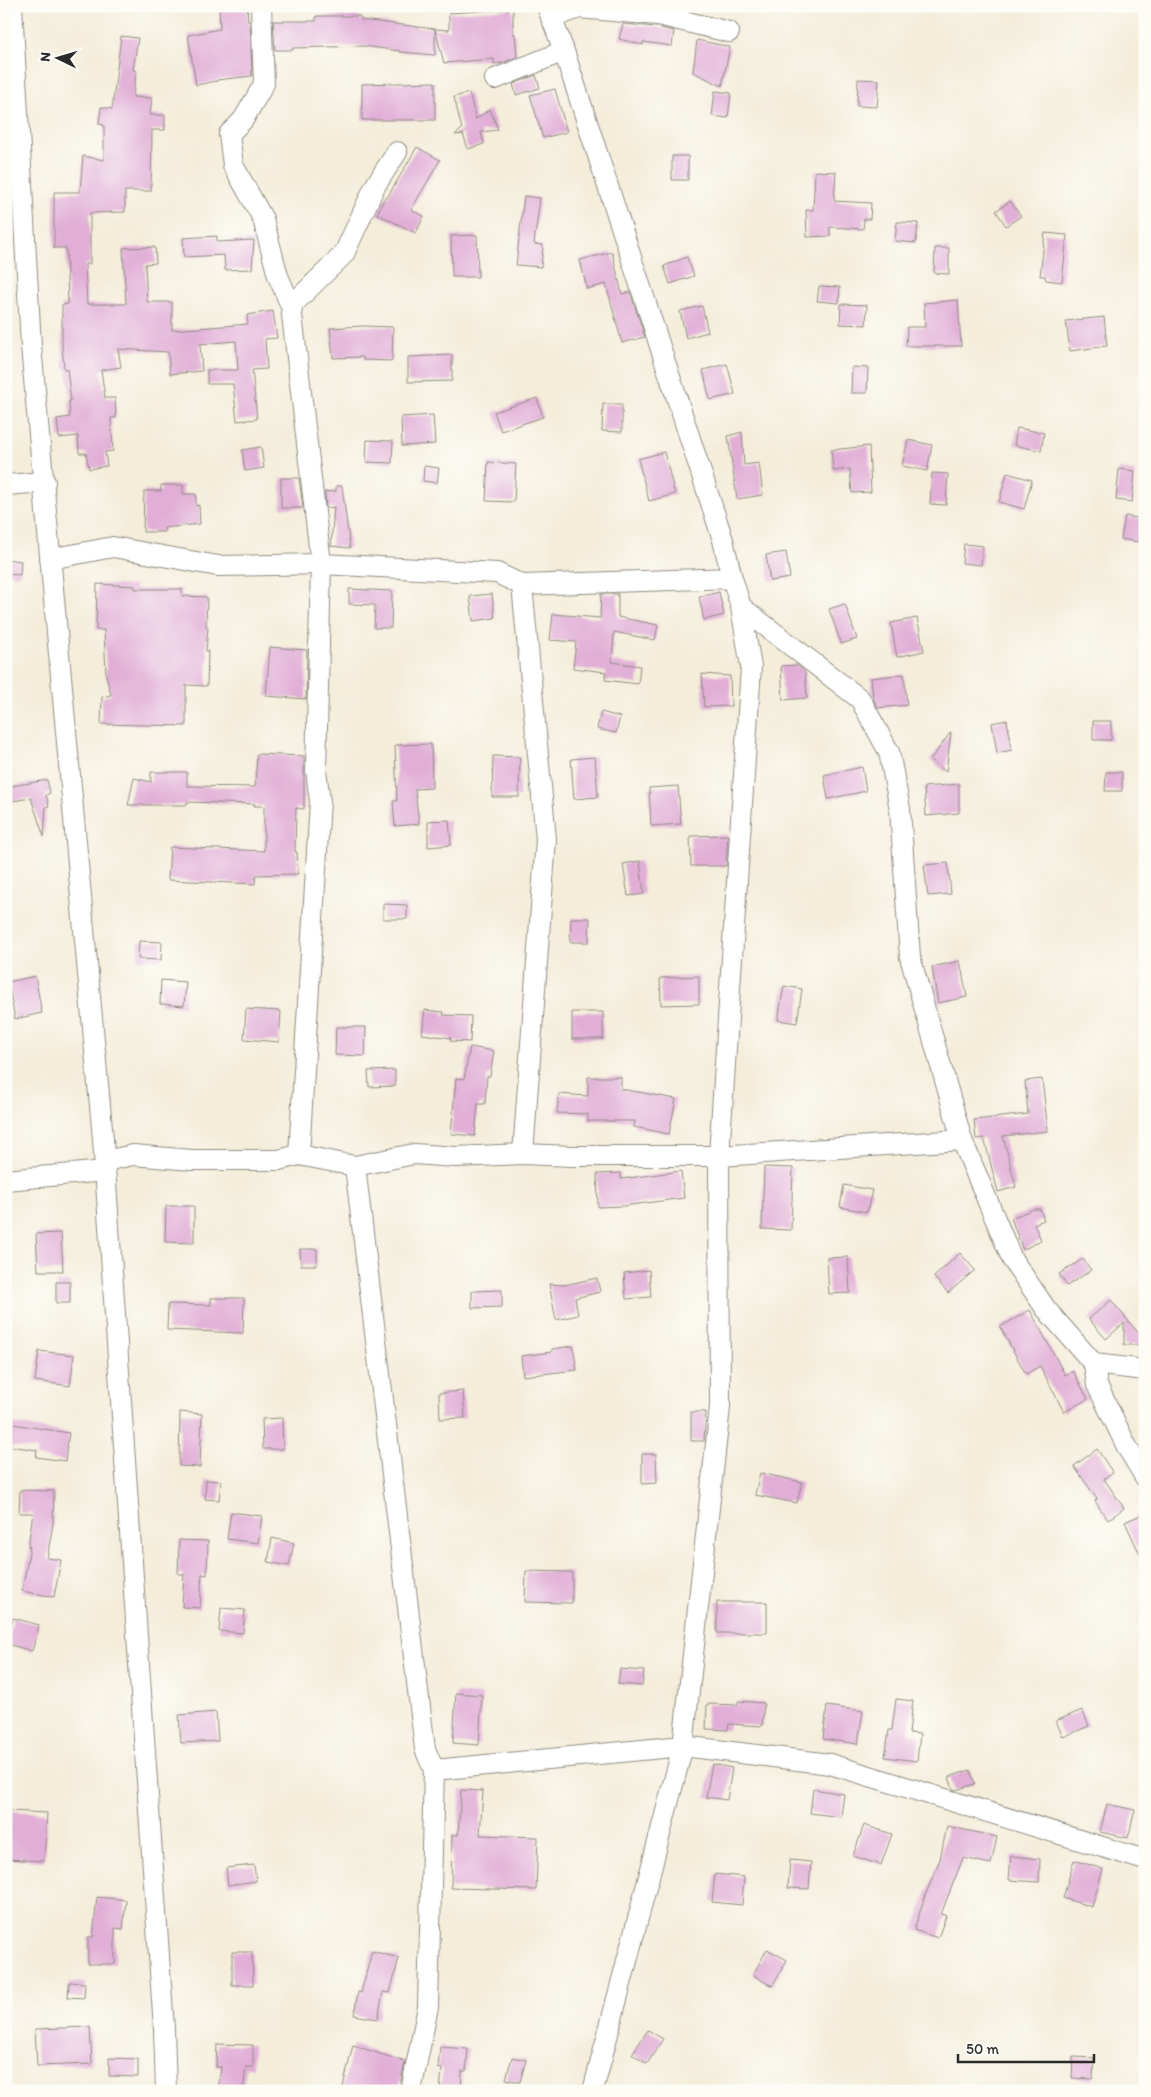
<svg xmlns="http://www.w3.org/2000/svg" width="1151" height="2097" font-family="Itim,sans-serif">
	<style>
		.building { fill: #e1aed7 }
		.lines { fill: none; stroke-linecap: round; stroke-linejoin: round }
		.minor-casing { stroke: #908c82; stroke-width: 22 }
		.minor { stroke: #fff; stroke-width: 20 }
	</style>
	<rect width="100%" height="100%" fill="#fdfcf7"/>
	<filter id="ink" filterUnits="userSpaceOnUse"><feTurbulence type="fractalNoise" baseFrequency=".02" numOctaves="2"/><feDisplacementMap in="SourceGraphic" scale="10" xChannelSelector="R" yChannelSelector="G"/><feConvolveMatrix kernelMatrix="1 2 1 2 8 2 1 2 1" color-interpolation-filters="sRGB"/></filter>
	<filter id="wash" filterUnits="userSpaceOnUse"><feTurbulence type="fractalNoise" baseFrequency=".0096" numOctaves="4" result="noise"/><feDisplacementMap in="SourceGraphic" scale="20" xChannelSelector="R" yChannelSelector="G"/><feGaussianBlur stdDeviation="1.12" result="paint"/><feColorMatrix in="noise" values="0 0 0 0 0 0 0 0 0 0 0 0 0 0 0 0 0 1.4 0 .05"/><feComposite in="paint" operator="in"/></filter>
	<g filter="url(#wash)">
		<rect width="100%" height="100%" fill="#f4edda"/>
		<g id="blocks">
			<path class="building" d="M219,6H247L248,21H250L252,76L217,80V81L196,85L188,35L220,29Z
				M513,9V34H515L517,57L502,63L494,64V59L444,63L435,29L449,30V13Z
				M316,16H360L361,20L435,29V55L400,52V51L364,46L293,48V50H275L273,21H316Z
				M623,24L656,27L674,31L672,46L643,42V45L619,39Z
				M121,36L138,38L133,70L136,71L133,97L152,98L150,115H165V130H152L151,191H125V212L90,213V264H85L87,304H126L123,248L155,247L156,263L145,264L147,302H172V330L248,324L247,315L273,311L277,338L265,339L267,369L252,370L257,419L237,421L233,384H207V370H238L236,341L200,344L202,371L170,374L168,352L118,349L121,367L101,370L105,398H115L116,418H111L113,451L105,452L107,466L89,469L86,453H79L78,436L59,438L57,419L70,417L69,401H71L67,369H64L62,343V305L68,304L66,248H54V192H80L83,156L104,160V125L99,124L101,107L112,109Z
				M697,40L730,47L722,86L693,72Z
				M536,75L540,88L516,95L513,84Z
				M858,79L879,80L877,107L857,106Z
				M435,82V120H362V84Z
				M555,89L567,132L543,138L530,95Z
				M715,91L731,93L728,118L712,116Z
				M469,93L476,119L490,109L498,130L481,132L484,144L468,149L463,134L455,135L462,129L454,97Z
				M417,147L440,160L411,210L424,216L416,233L377,214L385,197L387,198Z
				M672,156H688V180H672Z
				M815,171L836,172L834,201L871,203L870,219H864L863,229L830,227V236L807,237L806,210H813Z
				M524,196L540,198L534,244L543,245L541,267L516,265Z
				M1010,201L1021,216L1006,226L996,211Z
				M897,222L918,223L916,243L895,241Z
				M1045,233L1067,235L1062,282L1046,280L1045,276H1040Z
				M477,235L478,277H452L451,236Z
				M217,236V242L254,240L252,269L225,270L224,255L184,257L183,238Z
				M935,248H949V274L934,273Z
				M612,252L622,294L630,292L645,337L622,343L606,284L587,289L580,260Z
				M687,257L694,276L670,284L664,266Z
				M819,286L840,287L839,303L817,301Z
				M958,300L961,346H906L907,327H925L924,303Z
				M841,304L867,305L866,325L840,324Z
				M702,306L708,332L686,338L680,311Z
				M1104,317L1107,346L1070,351L1066,321Z
				M363,326L393,327L392,361L363,360V357L333,358L330,328Z
				M452,355V381L408,382V357Z
				M727,364L735,394L710,400L703,370Z
				M852,367L868,368L867,393H851Z
				M537,398L543,417L501,431L494,412Z
				M603,404H622V432L602,431Z
				M433,415L435,444L402,446L401,417Z
				M1017,428L1044,433L1041,451L1014,445Z
				M742,432L744,465L759,463L763,495L737,499L728,436Z
				M367,440L393,441L392,463L366,462Z
				M908,440L932,445L927,471L902,466Z
				M869,446L871,492L852,493L850,469L833,471L831,450Z
				M261,447L264,468L245,471L242,450Z
				M664,452L675,494L649,501L638,459Z
				M488,462L516,464L514,502L486,501Z
				M424,466L439,468L437,483L423,481Z
				M1119,469L1135,471L1132,502L1116,500Z
				M932,473L948,474L946,505L930,504Z
				M1007,473L1032,480L1024,509L999,502Z
				M281,478H299L303,508H281Z
				M161,485H183V494H196V506L199,505L200,524L164,528V532H143L144,491H161Z
				M336,486H342L350,548L331,546L334,507L326,508L325,492L336,491Z
				M1125,516L1142,519L1138,542L1121,539Z
				M964,544L983,546L981,565L962,563Z
				M786,552L790,578L770,581L766,555Z
				M6,559L21,561L20,575L6,574Z
				M97,584L135,586V589H182V596L207,597L206,627H208L206,651H208L207,686L186,685V726L101,724L102,697L111,695L106,675L104,630H96Z
				M349,589L392,591L391,628H374L375,605L349,604Z
				M719,592L724,615L704,620L699,597Z
				M492,594L495,618L473,621L470,596Z
				M601,594H618V617L658,625L655,640L614,632L612,662L640,666L638,684L605,680L606,672L573,668L576,642L550,640L553,614L600,618Z
				M845,604L857,639L841,644L829,609Z
				M917,618L924,651L897,657L891,623Z
				M270,647L307,650L306,699L266,696Z
				M797,665L805,672L807,698L783,700L781,666Z
				M702,674L730,676L731,706L704,707Z
				M904,674L907,705L878,708L873,698L871,678Z
				M601,712L620,717L616,733L597,729Z
				M1007,720L1012,750L997,753L992,723Z
				M1093,721H1111V740H1093Z
				M951,732L946,772L930,760Z
				M431,744L432,788L415,789L419,824L395,826L393,801H397L395,745Z
				M257,754L304,756V809L296,808L295,852H297L298,874L256,875L255,884L168,880L170,847L264,851V806H254L255,804L187,802V805H128L134,778L151,782V772H187V786L255,787Z
				M493,756L520,757L519,797H492Z
				M595,757L598,797L574,799L571,759Z
				M862,767L866,791L828,799L824,775Z
				M1106,772H1122V791H1105Z
				M47,780L50,793L46,795L49,806L46,807L44,837L31,798L6,802V787Z
				M959,784V813L926,816L924,787Z
				M678,786L681,824L651,826L649,788Z
				M449,820L451,845L428,847V821Z
				M728,835L726,866H691L690,836Z
				M640,861L644,894L628,896L623,864Z
				M948,863L951,894L928,896L924,865Z
				M383,904L407,905V919H383Z
				M571,918H590L589,942H570Z
				M139,941L162,942L161,960L138,959Z
				M960,961L967,997L938,1003L932,967Z
				M35,976L42,1013L15,1019L8,982Z
				M699,976V1004L661,1005L660,978Z
				M161,980L186,982L184,1006L160,1004Z
				M784,986L802,989L797,1023L778,1020Z
				M246,1009L281,1011L279,1042L244,1039Z
				M425,1010L444,1012L443,1015L471,1016L470,1042L450,1041L451,1038L422,1034Z
				M572,1012H603V1039H572Z
				M336,1027H366L365,1056L335,1055Z
				M470,1047L494,1051L490,1076H487L485,1104H478L475,1136L451,1134L456,1078L464,1079Z
				M395,1070V1086L369,1087L368,1071Z
				M588,1077H621V1089L676,1099L669,1134L634,1127L635,1121H588V1114L557,1113L559,1094L588,1096Z
				M1042,1079L1048,1131L1003,1136L1016,1187L998,1192L984,1138L976,1139L974,1120L1028,1114L1025,1081Z
				M764,1167L793,1168L791,1230L762,1229Z
				M681,1171L684,1198L623,1206L598,1207L597,1174L621,1173V1179Z
				M844,1185L872,1190L867,1212L840,1207Z
				M166,1206H194V1243L165,1242Z
				M1034,1209H1040L1044,1220L1034,1224L1041,1240L1023,1250L1011,1218Z
				M61,1233L63,1271H38L36,1234Z
				M300,1249H317V1265H301Z
				M960,1253L975,1270L948,1293L934,1277Z
				M848,1257L850,1293L829,1294L827,1258Z
				M1083,1259L1091,1270L1067,1286L1059,1274Z
				M649,1270L651,1297L626,1299L624,1273Z
				M597,1278L600,1292L575,1298L578,1315L556,1320L549,1284L564,1285Z
				M56,1282H70V1303H56Z
				M502,1290V1307L472,1308V1291Z
				M211,1298H244L243,1333L167,1330L168,1304L211,1305Z
				M1111,1300L1145,1341V1345H1124V1323L1106,1339L1089,1319Z
				M1030,1310L1065,1375L1073,1371L1088,1399L1064,1412L1040,1366L1026,1374L1000,1327Z
				M573,1346L577,1370L523,1376L521,1356L552,1352V1349Z
				M39,1351L74,1355L70,1386L35,1381Z
				M463,1391L465,1418L440,1419L439,1393Z
				M180,1412L202,1414L200,1467L179,1466Z
				M691,1412H706L704,1441H691Z
				M282,1418L283,1449H263L262,1419Z
				M13,1424L69,1433L65,1461L36,1457L37,1450L9,1446Z
				M1097,1449L1113,1473L1104,1479L1124,1508L1108,1520L1095,1501L1097,1499L1074,1466Z
				M642,1454H656L657,1483L642,1484Z
				M760,1473L802,1482L797,1503L755,1495Z
				M206,1480L221,1481L219,1500L205,1499Z
				M20,1490L54,1491L53,1524L47,1558L61,1560L54,1597L22,1591L30,1547L28,1546L33,1513H19Z
				M231,1512L262,1516L258,1543L227,1539Z
				M1145,1513V1565L1125,1522Z
				M272,1538L294,1543L289,1566L268,1562Z
				M179,1540L208,1541L207,1575L202,1574L200,1608L182,1607L184,1574H178Z
				M526,1571L572,1572V1603L525,1602Z
				M717,1602H767V1633H717Z
				M221,1608L245,1610L243,1633L219,1631Z
				M13,1618L39,1625L32,1651L7,1644Z
				M620,1669L644,1671L642,1686L618,1684Z
				M456,1693L482,1695L479,1745L453,1743Z
				M896,1699L913,1701L909,1733L920,1734L917,1761L885,1757L889,1730H892Z
				M738,1701L764,1703L762,1726L729,1724L728,1730L706,1729L707,1704L738,1705Z
				M827,1706L863,1711L858,1744L823,1739Z
				M1082,1710L1089,1726L1063,1737L1056,1721Z
				M216,1712L218,1741L181,1743L179,1715Z
				M712,1764L732,1768L727,1800L706,1797Z
				M970,1770L975,1784L956,1790L953,1789L949,1777Z
				M813,1789L844,1794L841,1817L810,1813Z
				M461,1790L483,1791L480,1835L538,1837L536,1890L451,1888L452,1835H458Z
				M1107,1804L1135,1810L1128,1838L1100,1832Z
				M9,1811L47,1813L44,1861L6,1859Z
				M864,1825L892,1834L881,1865L853,1856Z
				M947,1826L997,1837L991,1864L963,1858L941,1914L946,1916L938,1938L914,1930L925,1896L940,1859Z
				M1011,1856L1040,1859L1039,1882L1009,1880Z
				M790,1860L811,1862L809,1889L788,1888Z
				M1074,1860L1103,1869L1092,1907L1063,1898Z
				M254,1865L256,1881L228,1885L226,1868Z
				M715,1874L744,1877L742,1905L712,1902Z
				M97,1897L126,1900L123,1929L115,1928V1964H88V1937H93Z
				M767,1949L787,1960L772,1986L753,1975Z
				M372,1951L399,1958L390,1993L383,1992L378,2019L354,2015L358,1992L361,1993Z
				M232,1952H252L253,1985H232Z
				M69,1982L85,1983L84,1998L68,1997Z
				M90,2027L92,2064L37,2066L35,2029Z
				M648,2030L663,2039L647,2064L632,2054Z
				M217,2044L253,2045V2067H246L243,2091H218L221,2067H216Z
				M353,2045L405,2062L399,2091H342Z
				M440,2047L468,2049L466,2071H462L461,2091H440L442,2069L438,2068Z
				M512,2057L526,2060L520,2082L506,2079Z
				M1073,2057L1094,2058L1093,2079L1072,2078Z
				M109,2058L138,2059V2077L109,2076Z"/>
		</g>
	</g>
	<g filter="url(#ink)">
		<use href="#blocks" fill-opacity="0" stroke="#908c82" stroke-width="1"/>
		<g class="lines">
			<g class="minor-casing">
				<path id="minor" d="M12,6L31,346L103,1139L164,2029L166,2091
					M261,6L264,84L243,120L229,134L233,165L263,219L278,276L291,306L321,564L316,770L320,801L299,1155
					M547,6L564,51L723,540L732,578L741,607L751,667L719,1156L720,1407L683,1746L593,2091
					M551,18L579,8L658,15L729,32
					M495,79L564,51
					M291,306L344,254L375,186L397,152
					M6,485L45,482
					M50,559L113,547L218,566L321,564L497,573L522,585L732,578
					M522,585L546,839L523,1154
					M741,607L860,699L889,752L900,809L910,957L962,1140L1012,1259L1046,1309L1094,1364L1097,1385L1127,1447L1145,1477
					M355,1166L425,1749L434,1770L428,2007L411,2091
					M6,1180L105,1171V1161L133,1155L192,1160H279L299,1155L355,1166L414,1154L456,1157L523,1154L572,1156H719L962,1140
					M1094,1364L1145,1370
					M434,1770L683,1746L830,1764L1145,1860"/>
			</g>
			<use href="#minor" class="minor"/>
		</g>
	</g>
	<rect width="1151" height="2097" fill="none" stroke="#fdfcf7" stroke-width="25"/>
	<g transform="translate(58 58) rotate(275)" stroke="#fdfcf7" stroke-width="4" paint-order="stroke">
	<path d="M0-4L9 19L0 12L-9 19Z" fill="#2b2b2b"/>
	<text y="-8" font-size="14" font-weight="bold" text-anchor="middle" fill="#2b2b2b">N</text>
	</g>
	<path d="M958 2054v8h136v-8" fill="none" stroke="#2b2b2b" stroke-width="2.5"/>
	<text x="966" y="2054" font-size="15" fill="#2b2b2b" stroke="#fdfcf7" stroke-width="4" paint-order="stroke">50 m</text>
</svg>
